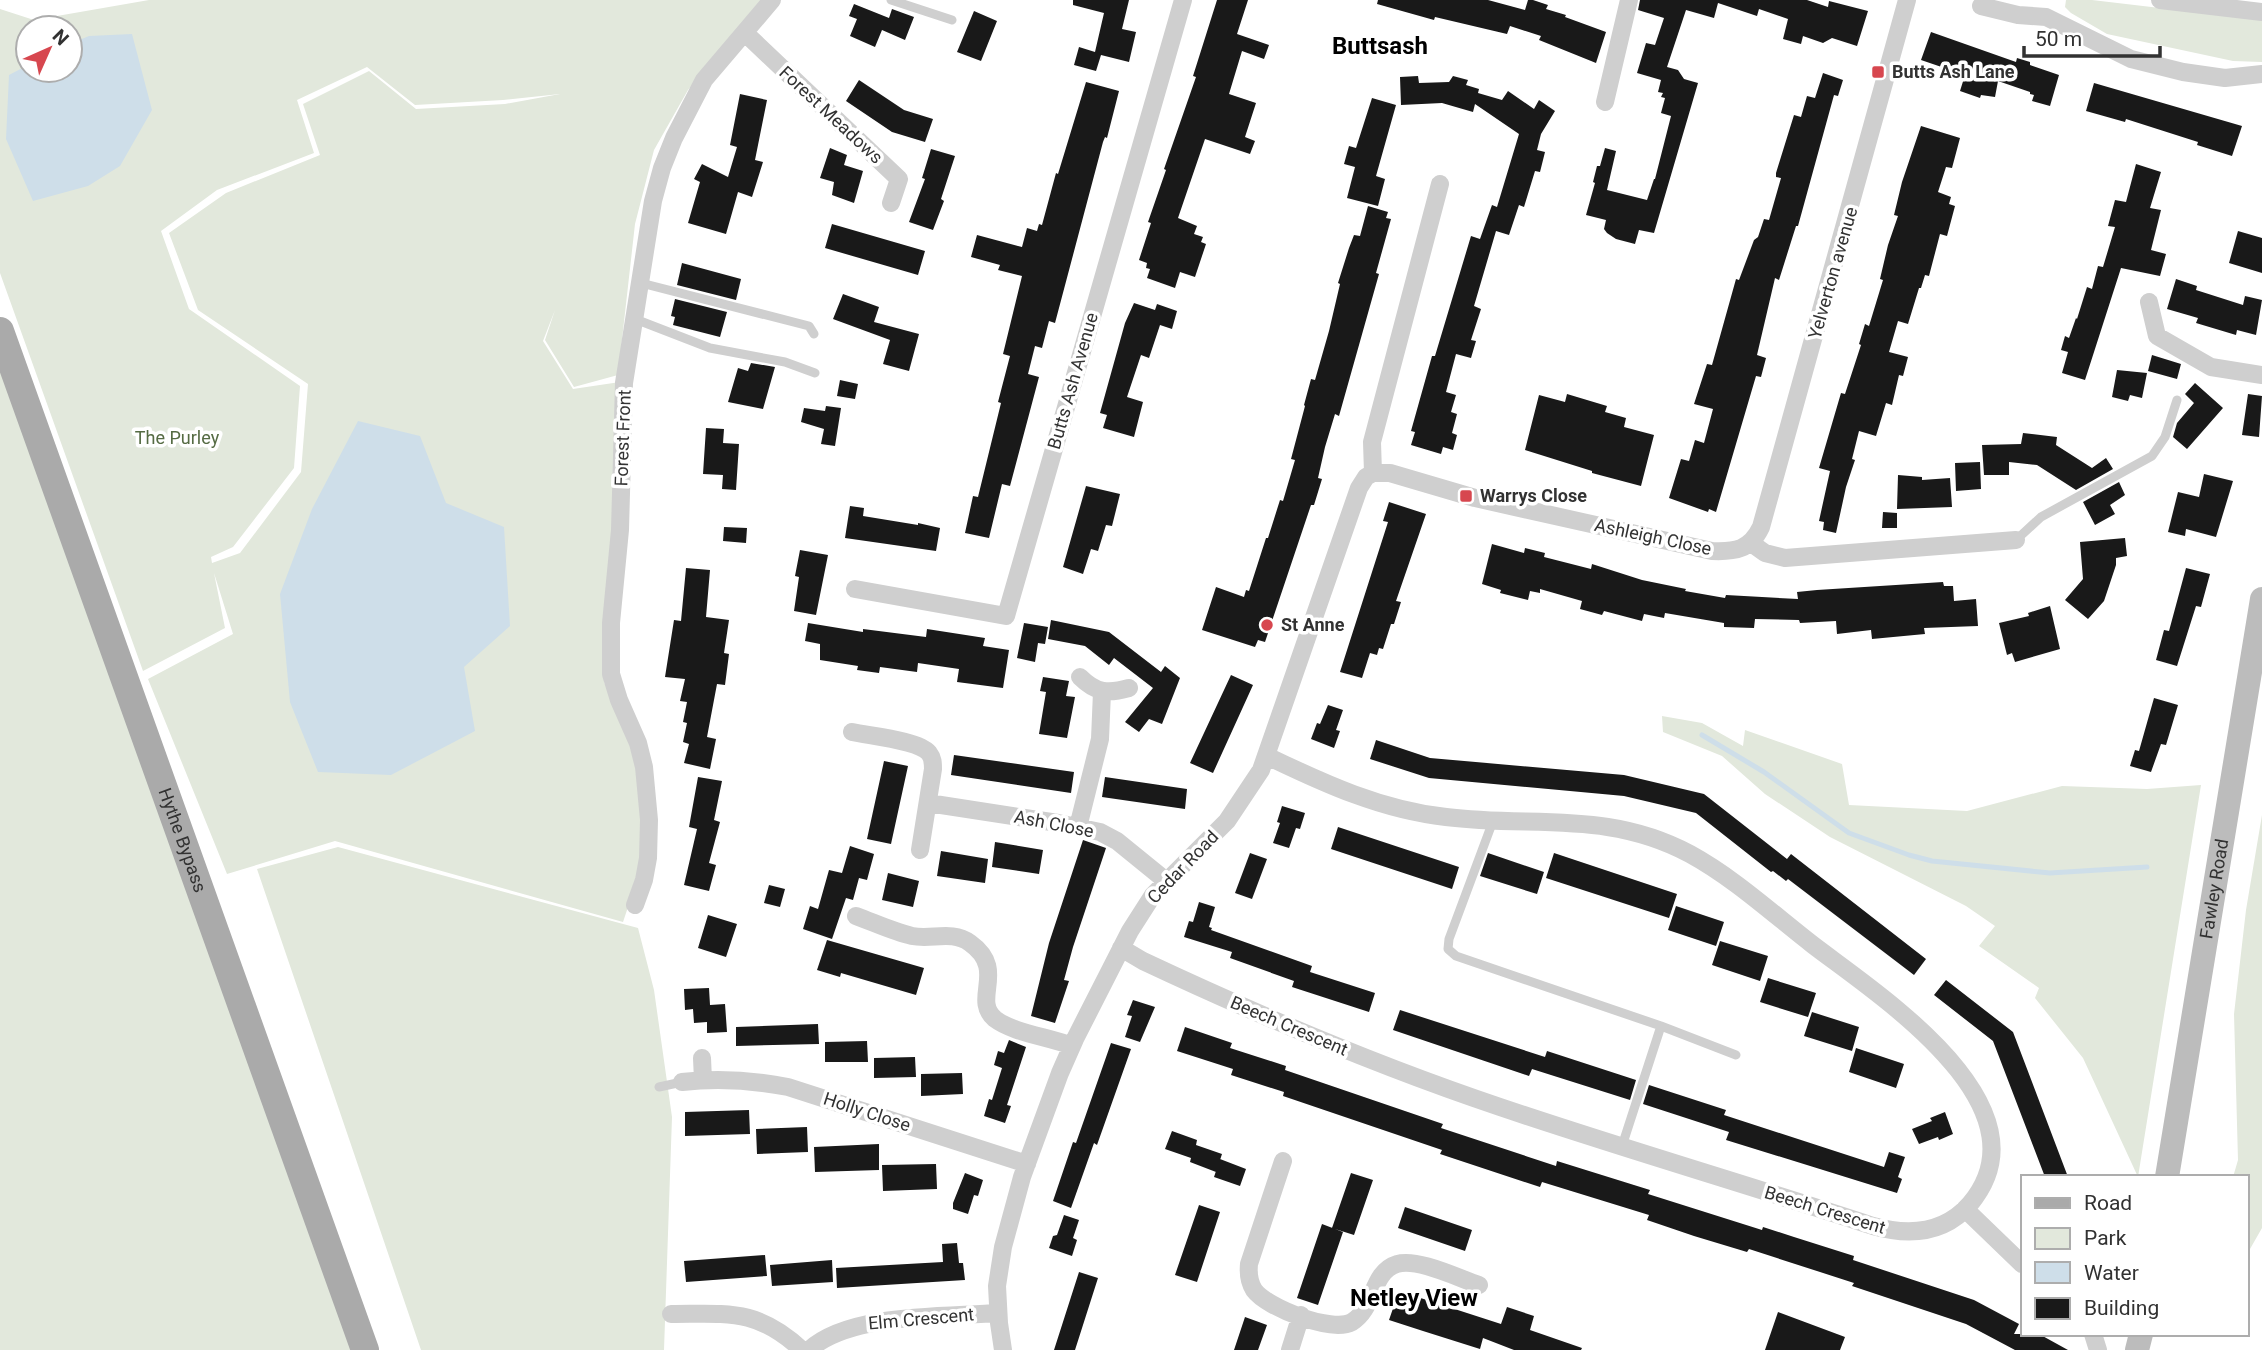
<svg xmlns="http://www.w3.org/2000/svg" width="2262" height="1350" font-family="Roboto,sans-serif">
	<style>
		.green { fill: #e2e8dc; fill-rule: evenodd }
		.water { fill: #cedee9 }
		.lines { fill: none; stroke-linecap: round; stroke-linejoin: round }
		.stream { stroke: #cedee9; stroke-width: 5 }
		.building { fill: #191919 }
		.lane { stroke: #cfcfcf; stroke-width: 9 }
		.street { stroke: #cfcfcf; stroke-width: 18 }
		.secondary { stroke: #bcbcbc; stroke-width: 24 }
		.primary { stroke: #aaa; stroke-width: 28 }
		.poi-dot { fill: #d7474f; stroke: #fff; stroke-width: 2.5 }
		.labels { text-anchor: middle; stroke-width: 7; stroke-linejoin: round; paint-order: stroke }
		.poi-label { font-size: 18px; font-weight: bold; fill: #323232; stroke: #fff; text-anchor: start }
		.street-label { font-size: 18px; fill: #323232; stroke: #fff }
		.park-label { font-size: 18px; fill: #556b43; stroke: #fff }
		.district-label { font-size: 24px; font-weight: bold; fill: #000; stroke: #fff }
	</style>
	<rect width="100%" height="100%" fill="#fff"/>
	<path class="green" d="M149,0H762L688,90L654,150L635,224L618,375L574,387L545,340L555,310L543,341L573,389L620,382L604,682L634,748L642,823L638,877L623,922L335,841L227,874L148,679L233,634L214,573L225,628L143,671L0,273V9L34,20ZM28,28H70V70H28ZM367,67L415,105L503,100L560,94L505,104L416,109L369,71L303,104L320,155L226,193L169,233L198,310L308,384L301,472L240,553L212,563L211,557L233,547L294,468L300,386L189,309L161,231L217,190L314,153L297,100Z
		M2066,0H2092L2262,20V62L2233,61L2107,34L2071,13L2065,7Z
		M0,351L357,1350H0Z
		M1662,716L1702,723L1743,746L1745,730L1842,764L1849,805L1967,811L2062,786L2147,789L2201,785L2138,1177L2083,1058L2035,998L2039,988L1979,946L1995,926L1966,906L1830,837L1765,794L1722,756L1663,732Z
		M2262,815V1228L2246,1256V1177H2233L2238,1160L2234,1014L2246,910Z
		M338,847L638,928L654,990L672,1117L664,1350H421L257,869Z"/>
	<path class="water" d="M132,34L152,110L120,166L88,186L33,201L6,139L9,75L28,65V70H70V44L89,36Z
		M358,421L420,436L446,503L504,527L510,626L464,667L475,731L391,775L318,772L290,702L280,594L312,509Z"/>
	<g class="lines">
		<path class="stream" d="M1702,735L1764,772L1849,833L1909,855L1932,861L2050,873L2147,867"/>
	</g>
	<path class="building" d="M1073,0H1129L1122,29L1136,32L1129,62L1101,55L1096,71L1074,65L1079,47L1095,52L1104,13L1073,5Z
		M1217,0H1248L1237,34L1269,45L1264,59L1242,51L1229,94L1256,103L1245,137L1255,141L1250,154L1205,139L1178,218L1197,226L1194,234L1203,237L1201,242L1206,244L1195,277L1180,272L1175,288L1147,278L1150,269L1146,268L1147,263L1139,260L1151,223L1148,222L1166,170L1164,169L1196,77L1193,76Z
		M1378,0H1488L1525,10L1528,0H1533L1548,5L1546,9L1566,15L1565,17L1606,32L1596,63L1539,40L1541,36L1510,26L1507,34L1435,17L1434,20L1377,4Z
		M1640,0H1807L1828,7L1829,1L1868,11L1857,46L1832,38L1823,43L1803,36L1801,44L1783,39L1788,19L1759,9L1757,16L1718,3L1714,18L1686,10L1667,67L1678,70L1684,79L1698,83L1654,233L1639,230L1635,244L1616,239L1607,233L1604,229L1606,220L1586,215L1595,183L1593,182L1597,166H1600L1605,148L1616,151L1607,190L1647,200L1654,179H1655L1671,116L1661,113L1665,98L1661,97L1663,93L1658,92L1661,80L1637,73L1646,43L1655,45L1664,18L1638,10Z
		M854,4L889,18L892,9L914,17L905,40L882,30L875,47L850,36L857,19L849,16Z
		M974,11L997,21L981,61L957,52Z
		M1931,32L2016,62L2017,58L2030,62V65L2059,75L2050,106L2032,101L2034,95L2030,94V92L1998,81L1995,97L1981,95L1980,98L1960,91L1965,75L1921,60Z
		M1823,73L1843,80L1838,96L1834,95L1798,226H1796L1779,280L1775,278L1757,355L1766,358L1761,377L1756,376L1716,512L1709,509L1708,512L1669,498L1681,459L1689,461L1695,440L1704,443L1713,409L1694,404L1707,364L1712,365L1736,279L1739,280L1754,240L1758,237L1764,219L1769,220L1781,178L1776,177V173L1794,115L1801,117L1807,96L1815,98Z
		M1418,76L1419,83L1449,82L1453,76L1468,80L1466,85L1479,89L1478,93L1502,100L1508,91L1534,109L1539,100L1555,111L1541,134L1537,150L1545,152L1540,172L1535,171L1524,207L1519,205L1509,235L1496,231L1474,306L1481,309L1471,340L1476,341L1471,358L1456,354L1446,392L1456,395L1451,412L1457,414L1452,433L1457,435L1453,450L1443,447L1441,454L1411,445L1415,432L1411,431L1432,356H1435L1471,236L1480,239L1492,205L1497,207L1519,134L1475,104L1473,112L1442,103L1401,105L1400,77Z
		M859,80L904,110L933,119L925,142L892,132L846,101Z
		M1086,82L1119,91L1107,138L1105,137L1103,142L1055,323L1049,321L1042,348L1035,346L1028,374L1039,377L1010,486L1002,484L989,538L965,533L973,496L978,497L1001,403L998,402L1010,356L1003,354L1022,276L998,270L1000,265L971,257L977,235L1022,247L1027,228L1037,231L1039,224L1042,225L1056,173L1058,174Z
		M2094,83L2242,126L2232,156L2197,145L2198,142L2126,119L2125,122L2086,111Z
		M740,94L767,100L755,160L763,162L752,197L738,192L726,234L688,223L700,182L694,179L702,164L728,177L737,147L730,145Z
		M1372,98L1396,105L1376,176L1385,179L1378,206L1347,198L1355,167L1344,164L1349,146L1356,148Z
		M1921,126L1960,138L1952,168L1946,167L1938,192L1951,197L1949,204L1955,206L1947,236L1940,234L1929,276L1925,275L1921,288H1919L1908,324L1898,321L1889,352L1908,357L1903,376L1899,375L1892,405L1886,403L1876,436L1859,431L1852,459L1855,460L1846,487L1836,533L1823,530L1824,522L1819,521L1830,471L1819,468L1841,393L1845,394L1861,345L1859,344L1865,324L1869,326L1883,280L1880,279L1888,245L1898,216L1894,215L1902,182Z
		M830,148L847,155L844,165L863,171L854,203L832,195L834,182L820,178Z
		M931,149L955,156L941,199L944,201L933,230L909,222L925,179L922,178Z
		M2136,164L2161,172L2150,208L2161,210L2151,250L2166,254L2160,276L2121,268L2085,380L2062,373L2068,352L2061,350L2065,336L2069,338L2076,318L2077,319L2087,287L2092,289L2098,266L2103,267L2115,227L2108,226L2115,200L2126,202Z
		M1368,206L1388,212L1386,218L1391,219L1376,273L1379,274L1339,416L1335,414L1325,447L1318,478L1322,479L1314,505H1311L1265,642L1258,640L1255,647L1202,630L1216,587L1244,597L1246,590L1249,591L1266,538H1268L1280,500L1283,501L1295,460L1291,459L1305,406L1304,405L1311,379L1315,380L1329,331L1340,284L1338,283L1349,248L1354,235L1360,236Z
		M832,224L925,251L918,275L825,248Z
		M2238,231L2262,238V273L2229,263Z
		M682,263L741,279L736,300L677,285Z
		M2176,279L2197,286L2196,290L2243,305L2245,296L2262,300L2256,335L2237,330L2236,335L2196,323L2198,318L2167,309Z
		M843,294L879,307L874,322L919,334L909,371L883,364L890,340L833,319Z
		M675,299L727,312L720,337L673,325L675,317L671,316Z
		M1134,303L1155,310L1157,304L1177,311L1172,329L1160,325L1149,358L1141,355L1127,397L1143,402L1134,437L1103,428L1107,415L1100,413L1125,323Z
		M2152,355L2181,364L2177,379L2148,371Z
		M751,363L775,367L763,409L728,402L738,368L748,371Z
		M2117,370L2147,373L2142,398L2130,395L2128,401L2112,397Z
		M840,380L858,384L855,399L837,396Z
		M2195,383L2223,408L2187,449L2173,437L2177,423L2194,403L2185,394Z
		M1567,394L1607,406L1605,412L1626,418L1624,427L1654,435L1641,486L1592,473V471L1525,450L1539,395L1565,402Z
		M2248,394L2262,396L2259,437L2242,435Z
		M826,406L841,408L835,446L821,444L824,429L801,422L804,408L825,411Z
		M706,428L724,429L723,443L739,444L736,490L722,489L723,475L703,474Z
		M2023,433L2057,437L2056,445L2092,468L2106,458L2113,469L2076,490L2037,465L2009,462V475H1984L1982,445L2021,444Z
		M1980,462L1981,489L1956,491L1955,463Z
		M2204,474L2233,481L2216,537L2186,529L2185,536L2168,532L2178,492L2199,497Z
		M1898,475L1922,477V480L1950,478L1952,507L1897,509Z
		M2119,482L2125,495L2110,505L2115,514L2095,525L2083,502Z
		M1086,486L1120,494L1112,526L1106,525L1098,551L1091,549L1083,574L1063,567Z
		M1389,502L1426,514L1396,601L1401,602L1394,624H1391L1383,649L1379,648L1377,655L1370,653L1362,678L1340,672L1388,522L1383,521Z
		M850,506L864,508L863,516L918,525V523L940,528L936,551L845,538Z
		M1883,512L1897,513V528H1882Z
		M724,527L747,528L746,543L723,541Z
		M2125,538L2127,556L2116,558V565L2104,601L2088,619L2065,600L2083,579L2080,542Z
		M1492,544L1524,553L1525,548L1545,553L1544,557L1591,569L1592,564L1642,580L1686,589L1685,591L1725,598L1726,595L1798,599L1797,592L1817,590L1943,582L1944,586H1953L1954,601L1976,599L1978,626L1924,628L1925,634L1872,639L1871,630L1837,634L1836,621L1800,623L1799,620L1755,619L1754,628L1724,627V623L1665,613L1664,618L1644,614L1642,621L1604,611L1602,615L1580,609L1582,601L1540,589V593L1530,591L1528,600L1500,593L1501,590L1482,584Z
		M800,550L828,555L816,615L794,611L799,577L795,576Z
		M686,568L710,570L706,617L729,620L724,653L729,654L725,685L717,684L707,737L716,739L710,769L684,763L689,744L683,742L687,723L683,722L687,702L680,701L685,679L665,677L674,620L681,621Z
		M2186,568L2210,574L2201,607L2196,606L2177,666L2156,660L2164,630L2169,631Z
		M2050,606L2060,649L2015,662L2012,653L2007,655L1999,623L2029,616L2028,613Z
		M1051,620L1109,632L1161,672L1165,666L1180,678L1162,724L1149,719L1139,732L1125,722L1153,688L1114,658L1109,665L1085,646L1048,639Z
		M808,623L863,632V629L926,637L927,629L985,638L983,646L1009,650L1003,688L957,682L959,669L918,663L917,672L880,667L879,673L857,670L858,666L820,660V644L805,641Z
		M1024,623L1048,627L1045,644L1038,643L1035,662L1017,658Z
		M1231,675L1253,685L1213,773L1190,763Z
		M1043,677L1069,681L1066,696L1075,697L1067,738L1039,734L1046,692L1040,691Z
		M2154,698L2178,705L2166,745L2161,744L2151,772L2130,766L2135,750L2139,751Z
		M1328,705L1343,710L1336,730L1340,731L1334,748L1311,739L1317,723L1320,724Z
		M1376,740L1430,758L1624,775L1704,794L1787,859L1791,854L1926,959L1914,975L1788,879L1786,881L1773,871L1771,872L1696,813L1624,796L1429,778L1370,759Z
		M954,755L1074,772L1071,793L951,775Z
		M884,761L908,766L891,844L867,839Z
		M698,777L722,781L714,820L720,822L709,863L716,865L709,891L684,885L697,829L689,827Z
		M1105,777L1187,789L1185,809L1102,797Z
		M1282,806L1305,813L1300,829L1296,828L1289,848L1273,843L1280,823L1277,822Z
		M1338,827L1459,867L1452,889L1331,849Z
		M1083,840L1106,848L1073,947L1064,980L1069,981L1055,1023L1031,1016L1049,943Z
		M995,842L1043,850L1039,874L992,867Z
		M850,846L874,854L867,880L859,878L853,900L846,898L832,939L803,929L810,906L818,909L829,870L842,873Z
		M941,851L988,859L985,883L937,876Z
		M1250,853L1267,859L1252,899L1235,893Z
		M1488,853L1544,872L1537,894L1480,876Z
		M1554,853L1677,894L1669,918L1546,878Z
		M888,873L919,881L913,907L882,900Z
		M769,885L785,889L780,907L764,903Z
		M1199,902L1215,907L1209,927L1212,928L1211,930L1312,966L1310,972L1375,993L1369,1012L1292,987L1294,981L1230,958L1232,952L1184,937L1189,921L1193,922Z
		M1676,906L1724,922L1716,946L1668,930Z
		M708,915L737,924L726,957L698,948Z
		M827,940L924,968L916,995L841,973L840,977L817,970Z
		M1720,941L1768,956L1760,981L1712,965Z
		M1768,978L1816,993L1808,1017L1760,1002Z
		M1946,980L2013,1032L2068,1177H2045L1993,1041L1934,995Z
		M709,988L710,1005L725,1004L727,1032L707,1033V1022L694,1023L693,1009L685,1010L684,989Z
		M1133,1000L1155,1007L1140,1042L1125,1037L1132,1016L1127,1015Z
		M1400,1010L1545,1057L1547,1051L1636,1080L1630,1100L1532,1069L1529,1076L1393,1030Z
		M1812,1012L1859,1027L1852,1051L1804,1036Z
		M818,1024L819,1044L736,1046V1027Z
		M1185,1027L1232,1043L1230,1048L1286,1066L1285,1070L1443,1124L1441,1128L1556,1166L1557,1161L1650,1190L1648,1194L1762,1230L1763,1227L1794,1237L1854,1256L1853,1260L1974,1300L2019,1324L2014,1334H2039L2068,1350H2015L1966,1324L1852,1286L1854,1283L1749,1249L1747,1252L1694,1236L1647,1220L1649,1215L1542,1182L1540,1187L1440,1154L1442,1150L1283,1096L1284,1092L1231,1075L1233,1069L1177,1051Z
		M1009,1040L1026,1047L1007,1105L1011,1106L1005,1123L984,1116L989,1099L992,1100L1002,1068L994,1065L998,1051L1004,1053Z
		M867,1041L868,1062H825V1042Z
		M1111,1043L1131,1049L1097,1145L1094,1143L1071,1208L1053,1201L1073,1142L1076,1143Z
		M1856,1048L1904,1064L1896,1088L1849,1072Z
		M915,1057L916,1077L874,1078V1058Z
		M962,1073L963,1094L921,1096V1074Z
		M1649,1085L1726,1110L1724,1115L1884,1167L1889,1152L1905,1157L1898,1177L1902,1179L1897,1193L1726,1140L1729,1132L1643,1104Z
		M749,1110L750,1134L685,1136V1112Z
		M1945,1112L1953,1134L1939,1140L1938,1137L1919,1144L1912,1129L1932,1121L1930,1118Z
		M807,1127L808,1152L757,1154L756,1129Z
		M1172,1131L1197,1140L1196,1145L1222,1154L1216,1172L1190,1162L1191,1158L1165,1149Z
		M879,1144V1170L815,1172L814,1147Z
		M1220,1159L1246,1169L1240,1186L1214,1177Z
		M936,1164L937,1189L883,1191L882,1165Z
		M965,1173L983,1180L978,1196L974,1195L968,1214L953,1209V1203Z
		M1351,1173L1373,1180L1354,1235L1332,1228Z
		M1199,1205L1220,1212L1197,1282L1175,1275Z
		M1405,1207L1472,1230L1465,1251L1398,1228Z
		M1064,1215L1079,1220L1073,1238L1077,1240L1072,1256L1049,1248L1053,1236L1057,1235Z
		M1322,1224L1343,1232L1318,1305L1297,1298Z
		M957,1243L959,1263H963L965,1280L837,1288L836,1268L943,1262L942,1244Z
		M765,1255L767,1276L686,1282L684,1261Z
		M832,1260L833,1282L772,1286L770,1265Z
		M1079,1272L1098,1278L1075,1350H1054Z
		M1399,1291L1501,1324L1507,1307L1534,1316L1530,1330L1582,1348L1581,1350H1514L1483,1338L1480,1349L1423,1331L1389,1320Z
		M1778,1312L1845,1337L1840,1350H1765Z
		M1245,1317L1267,1325L1258,1350H1234Z"/>
	<g class="lines">
		<path class="lane" d="M891,0L952,20
			M641,283L809,326L814,334
			M635,319L710,348L785,362L815,373
			M2016,540L2041,517L2152,456L2165,437L2177,400
			M1493,821L1449,939L1448,949L1456,956L1661,1026
			M659,1087L682,1082
			M1622,1146L1661,1026L1736,1055"/>
		<path class="street" d="M2160,0L2262,12
			M1981,6L2018,15L2046,17L2131,59L2183,72L2225,78L2262,74
			M745,33L899,179L891,203
			M1605,102L1629,0
			M2149,302L2157,336L2211,367L2262,375
			M1373,473H1390L1475,498L1712,551C1735,552 1750,550 1761,527L1907,0
			M1373,473L1372,442L1440,184
			M1751,543L1765,553L1785,558L2016,540
			M855,589L1006,616L1183,0
			M1080,677C1096,693 1108,694 1129,688
			M852,732C869,736 918,740 929,753C933,758 933,763 933,769L920,850
			M928,803L1058,823L1100,832L1117,841L1165,880
			M1078,827L1100,739L1102,692
			M635,905L644,880L648,858L649,820L644,767L638,743L619,700L611,674V623L620,530L624,383L653,201L662,168L674,138L704,80L772,0
			M856,916C875,923 894,932 912,936C932,940 952,930 970,943C1008,970 971,999 995,1019C1013,1033 1050,1037 1072,1046
			M1121,948L1143,961C1260,1016 1378,1066 1500,1107C1624,1149 1749,1185 1873,1226C1909,1236 1944,1234 1970,1204C2052,1106 1877,994 1813,945C1773,914 1734,878 1690,854C1608,810 1533,828 1446,817C1382,810 1325,784 1267,756
			M702,1058L703,1080
			M682,1082C717,1078 752,1080 788,1087L1027,1164
			M1283,1161L1249,1264C1248,1274 1249,1282 1254,1290C1267,1308 1332,1333 1352,1322C1375,1308 1371,1272 1397,1264C1418,1258 1458,1278 1479,1285
			M1965,1209L2022,1264
			M671,1314C728,1314 757,1308 802,1350
			M2093,1334L2098,1350
			M809,1350C849,1313 944,1317 998,1313
			M1003,1350L999,1323L997,1286L1003,1247L1022,1177L1060,1073L1075,1039L1130,931L1153,895L1227,821L1261,770L1359,488L1366,477L1373,473
			M1290,1350L1301,1315"/>
		<g class="secondary">
			<path id="s1" d="M2167,1177L2262,599"/>
			<path d="M2137,1350L2141,1334"/>
		</g>
		<path class="primary" id="s2" d="M0,331L365,1350"/>
	</g>
	<g class="poi-dot">
		<rect x="1871" y="65" width="14" height="14" rx="3.5"/>
		<rect x="1459" y="489" width="14" height="14" rx="3.5"/>
		<circle cx="1267" cy="625" r="7"/>
	</g>
	<g class="labels">
		<g class="poi-label">
			<text x="1892" y="78">Butts Ash Lane</text>
			<text x="1480" y="502">Warrys Close</text>
			<text x="1281" y="631">St Anne</text>
		</g>
		<g class="street-label">
			<text transform="translate(831 115) rotate(43)" y="6">Forest Meadows</text>
			<text transform="translate(1833 273) rotate(-74)" y="6">Yelverton avenue</text>
			<text transform="translate(1073 381) rotate(-74)" y="6">Butts Ash Avenue</text>
			<text transform="translate(623 438) rotate(-88)" y="6">Forest Front</text>
			<text transform="translate(1653 537) rotate(12)" y="6">Ashleigh Close</text>
			<text transform="translate(1054 824) rotate(11)" y="6">Ash Close</text>
			<text dy="6" stroke="none"><textPath href="#s2" startOffset="541">Hythe Bypass</textPath></text>
			<text transform="translate(1183 867) rotate(-46)" y="6">Cedar Road</text>
			<text dy="6" stroke="none"><textPath href="#s1" startOffset="292">Fawley Road</textPath></text>
			<text transform="translate(1289 1026) rotate(23)" y="6">Beech Crescent</text>
			<text transform="translate(867 1112) rotate(18)" y="6">Holly Close</text>
			<text transform="translate(1825 1210) rotate(17)" y="6">Beech Crescent</text>
			<text transform="translate(921 1319) rotate(-5)" y="6">Elm Crescent</text>
		</g>
		<g class="park-label">
			<text x="177" y="444">The Purley</text>
		</g>
		<g class="district-label">
			<text x="1380" y="54">Buttsash</text>
			<text x="1414" y="1306">Netley View</text>
		</g>
	</g>
	<rect x="2021" y="1175" width="228" height="161" fill="#ffffff" stroke="#adadad" stroke-width="2"/>
	<rect x="2035" y="1198" width="35" height="10" fill="#aaaaaa" stroke="#adadad" stroke-width="2"/>
	<text x="2084" y="1210" font-size="21" fill="#323232">Road</text>
	<rect x="2035" y="1228" width="35" height="21" fill="#e2e8dc" stroke="#adadad" stroke-width="2"/>
	<text x="2084" y="1245" font-size="21" fill="#323232">Park</text>
	<rect x="2035" y="1262" width="35" height="21" fill="#cedee9" stroke="#adadad" stroke-width="2"/>
	<text x="2084" y="1280" font-size="21" fill="#323232">Water</text>
	<rect x="2035" y="1298" width="35" height="21" fill="#191919" stroke="#adadad" stroke-width="2"/>
	<text x="2084" y="1315" font-size="21" fill="#323232">Building</text>
	<g transform="translate(49 49) rotate(45)"><circle r="33" fill="#ffffff" stroke="#adadad" stroke-width="2"/>
	<path d="M0-5L12 26L0 18L-12 26Z" fill="#d7474f"/>
	<text y="-10" font-size="19" font-weight="bold" text-anchor="middle" fill="#323232">N</text>
	</g>
	<path d="M2024 46v10h136v-10" fill="none" stroke="#323232" stroke-width="3.5"/>
	<text x="2035" y="46" font-size="21" fill="#323232" stroke="#ffffff" stroke-width="5" paint-order="stroke">50 m</text>
</svg>
